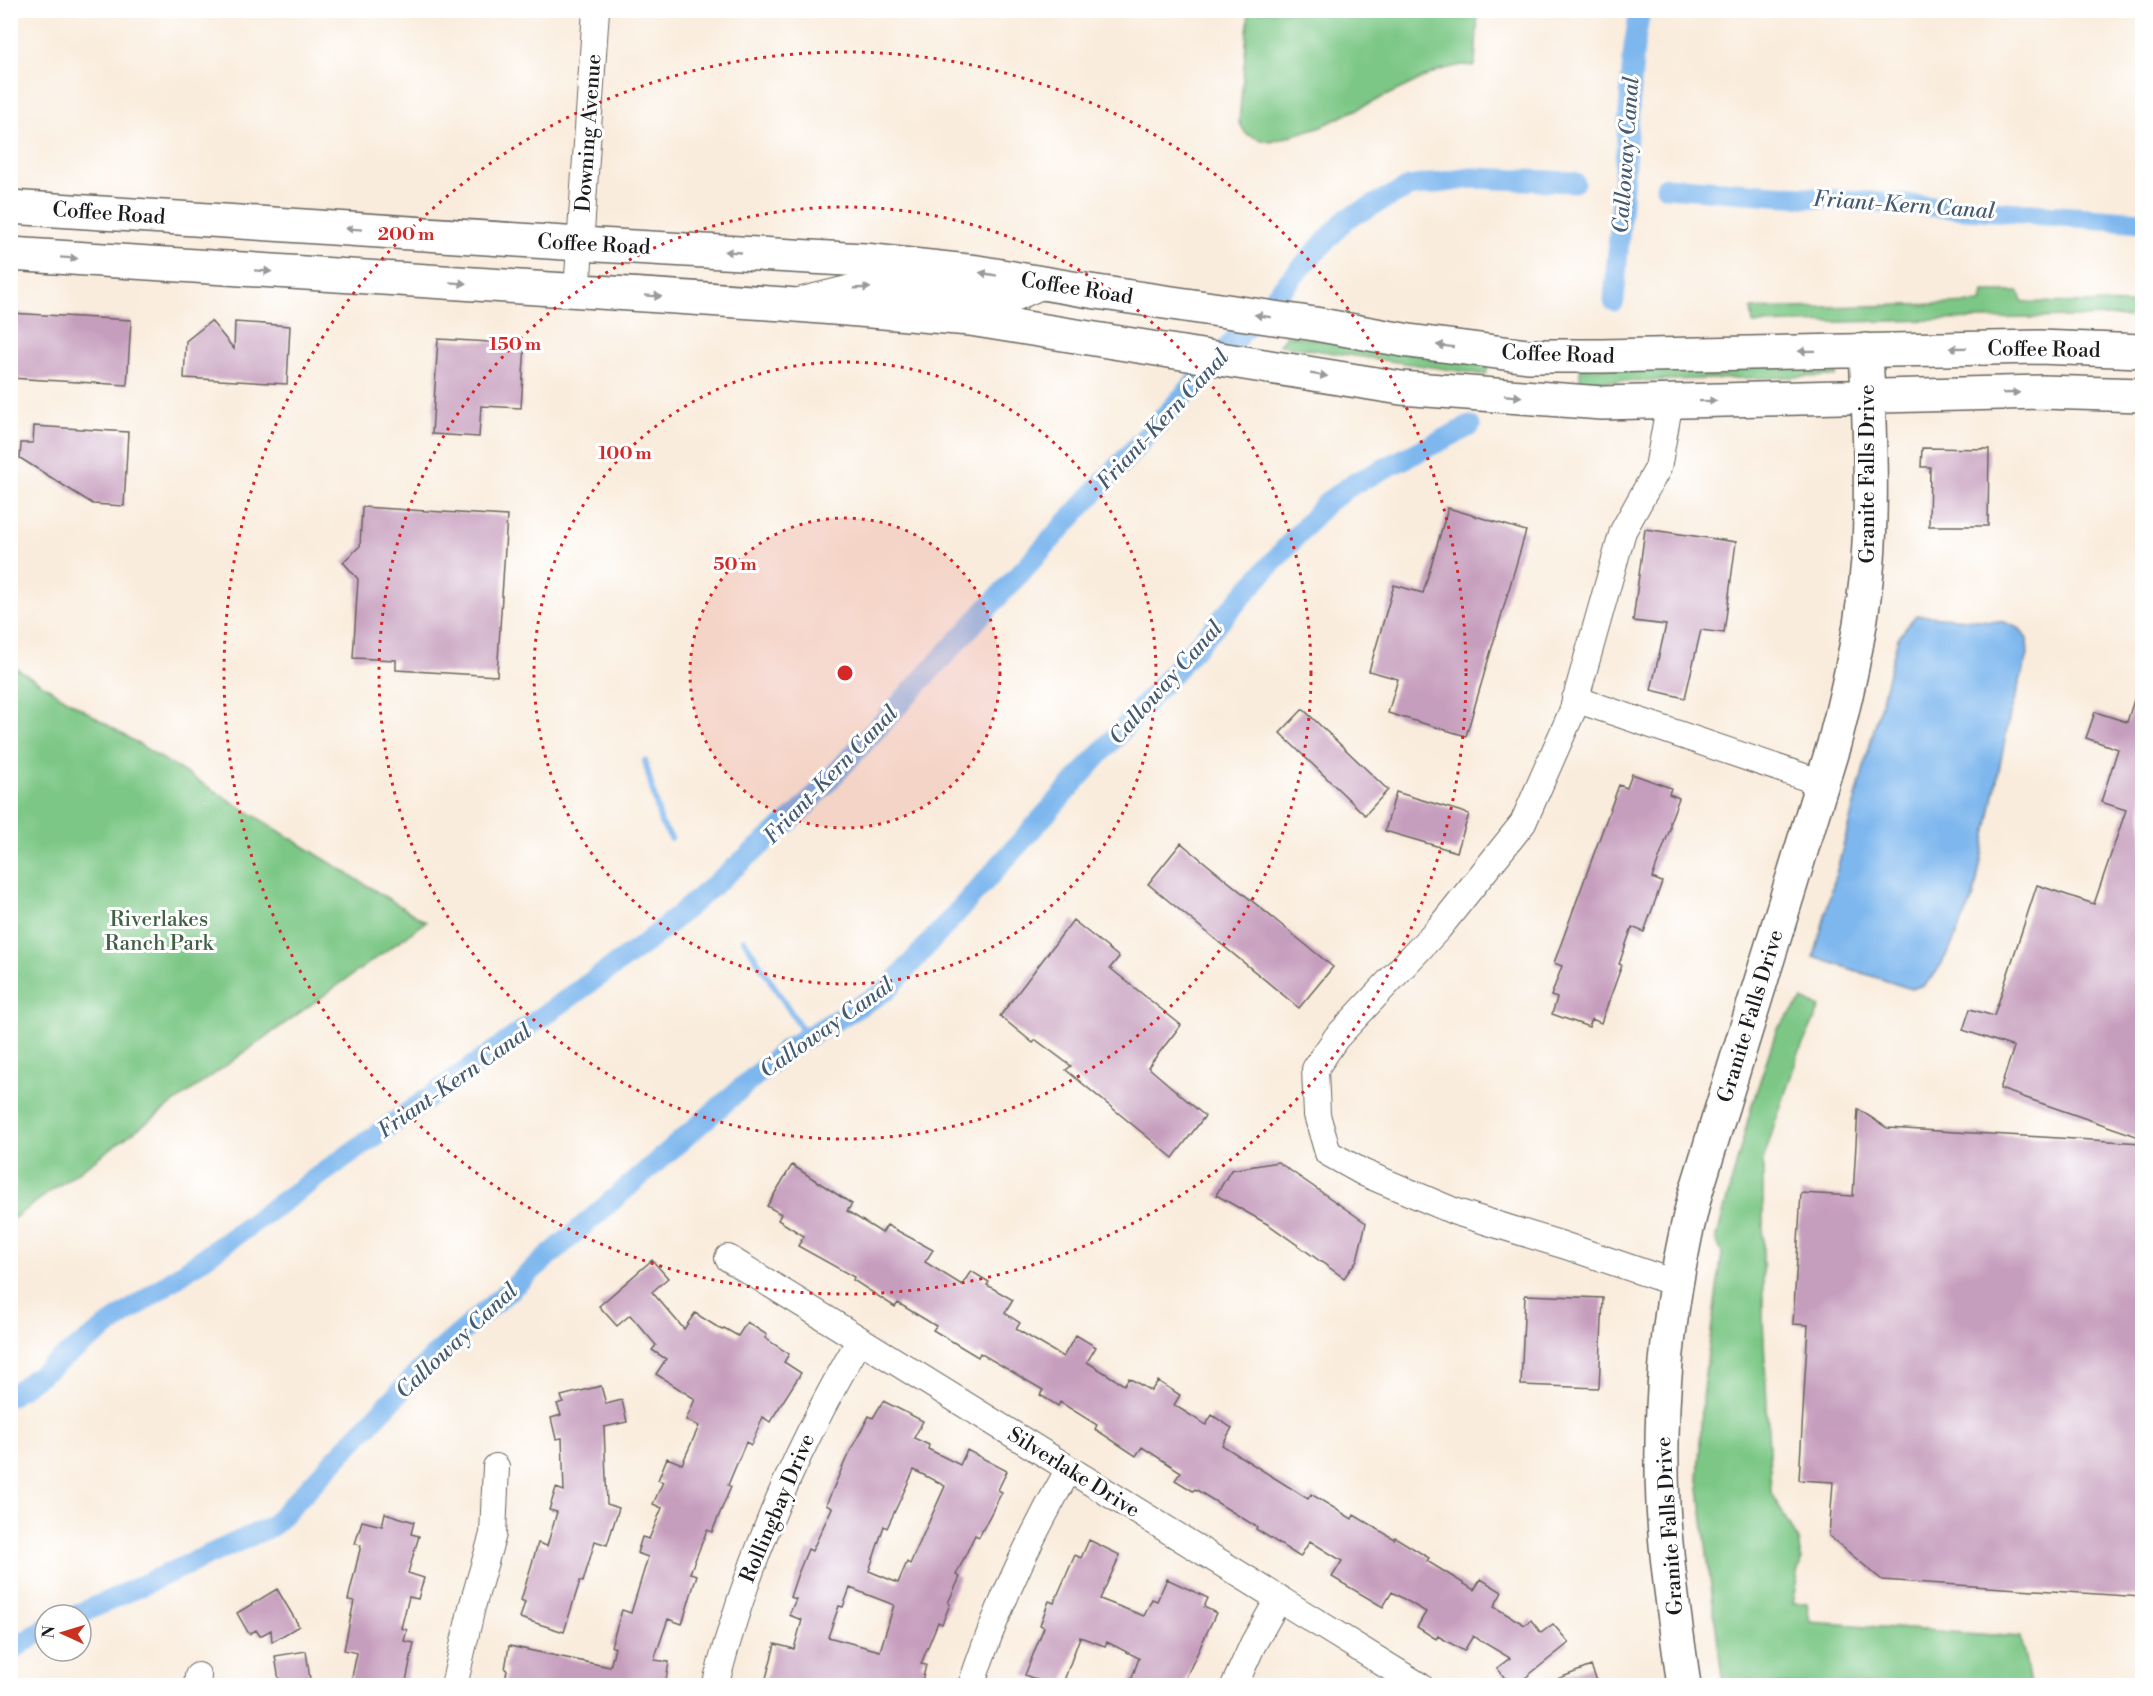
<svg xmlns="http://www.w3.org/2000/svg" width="2153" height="1696" font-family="'Libre Bodoni',serif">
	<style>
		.green { fill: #7cc785; stroke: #4c7250; stroke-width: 1.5 }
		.water { fill: #7eb7ee; stroke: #4d6a85; stroke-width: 1.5 }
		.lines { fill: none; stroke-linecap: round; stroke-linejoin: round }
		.stream { stroke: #7eb7ee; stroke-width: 6 }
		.canal { stroke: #7eb7ee; stroke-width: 21 }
		.building { fill: #c69ebd; fill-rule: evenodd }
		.street-casing { stroke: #69655f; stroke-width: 28 }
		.secondary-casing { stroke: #69655f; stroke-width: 36 }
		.street { stroke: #fff; stroke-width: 26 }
		.secondary { stroke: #fff; stroke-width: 33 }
		.oneway { fill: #999 }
		.ring { fill: none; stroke: #d62828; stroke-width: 3; stroke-dasharray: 3 6 }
		.labels { text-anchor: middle; stroke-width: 6; stroke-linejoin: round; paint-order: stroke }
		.street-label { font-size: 21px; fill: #1c1c1c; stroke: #fff }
		.park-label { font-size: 21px; fill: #426046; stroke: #fff }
		.water-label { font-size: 22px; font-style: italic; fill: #435a70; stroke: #fff }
		.centre { fill: #d62828; stroke: #fff; stroke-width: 3 }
		.ring-label { font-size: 18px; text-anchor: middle; font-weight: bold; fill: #d62828; stroke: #fff; stroke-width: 6; stroke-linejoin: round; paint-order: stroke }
	</style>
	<rect width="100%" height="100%" fill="#fff"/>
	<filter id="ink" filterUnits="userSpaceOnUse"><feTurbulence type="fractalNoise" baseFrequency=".0167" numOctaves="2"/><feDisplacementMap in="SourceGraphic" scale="12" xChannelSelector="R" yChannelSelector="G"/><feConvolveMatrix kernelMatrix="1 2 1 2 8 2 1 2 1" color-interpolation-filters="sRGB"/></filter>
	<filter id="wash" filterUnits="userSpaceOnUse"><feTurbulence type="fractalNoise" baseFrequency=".008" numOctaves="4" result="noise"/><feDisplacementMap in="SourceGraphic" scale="24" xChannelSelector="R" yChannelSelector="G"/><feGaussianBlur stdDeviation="1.35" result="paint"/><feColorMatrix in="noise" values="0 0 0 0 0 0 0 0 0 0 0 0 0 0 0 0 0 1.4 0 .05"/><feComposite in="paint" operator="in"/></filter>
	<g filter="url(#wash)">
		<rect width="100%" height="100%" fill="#f9ecdc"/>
		<path class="green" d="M1249,11H1478L1475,66L1462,65L1440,70L1322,126L1271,142L1261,140L1246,134L1239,122Z
			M1983,292H2019L2022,301L2028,302L2142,304V319L2115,316L1753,324L1751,309L1981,303Z
			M1286,335L1489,363L1486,375L1279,345Z
			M1820,364L1837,372L1836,376L1580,382V368Z
			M11,665L426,922L11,1220H10Z
			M1802,1000L1820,1007L1798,1055L1763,1160V1319L1771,1493L1798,1540L1801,1561L1792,1603H1807L1810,1622L2021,1637L2030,1685H1723L1698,1480L1703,1389L1722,1253L1716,1240L1752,1105L1777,1029Z"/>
		<path class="water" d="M1916,615L2004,622L2019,628L2027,639L2028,655L2010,714L1974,896L1950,949L1935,974L1924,985L1911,989L1814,957L1898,638Z"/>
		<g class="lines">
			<path class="stream" d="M645,761L661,823L671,838
				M744,940L807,1037"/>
			<path class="canal" d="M1666,187L2142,222
				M1614,301L1634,47L1640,10
				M10,1396L647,942L801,811L1346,219L1409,187L1472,178L1574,182
				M77,1615L272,1526L436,1354L785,1050L887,990L1327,502L1353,484L1470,426
				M10,1651L45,1629"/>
		</g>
		<g id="blocks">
			<path class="building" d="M10,313L131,320L127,385L10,378Z
				M211,321L234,349L235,322L290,326L287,384L184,378L186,341Z
				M438,339L525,344L521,408L481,406L479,437L432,434Z
				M34,426L128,432L124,506L93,504L20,458L21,443H33Z
				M1922,448L1989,449L1988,526H1929L1930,467H1921Z
				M362,507L507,516L497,676L396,670V660L353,658L358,579L343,562L360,546Z
				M1448,508L1526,531L1466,736L1388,713L1398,679L1369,671L1394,585L1423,593Z
				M1645,529L1736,542L1724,633L1701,630L1685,698L1651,690L1666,625L1633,621Z
				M2139,684L2142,685V1138L2000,1089L2014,1047L1963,1030L1970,1009L1994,1016L2037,885L2094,904L2126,810L2101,802L2118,749L2086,738L2095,712L2127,722Z
				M1303,709L1388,790L1365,815L1280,733Z
				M1632,774L1671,788L1669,794L1679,798L1670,822V829L1652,878L1662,882L1644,932L1632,927L1619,964L1622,965L1601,1023L1592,1019L1589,1027L1552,1014L1557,998L1551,996L1562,966L1554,963L1619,785L1627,788Z
				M1396,792L1469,814L1457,852L1385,831Z
				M1181,843L1333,967L1299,1008L1148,884Z
				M1073,920L1119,957L1110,968L1181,1025L1148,1067L1205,1116L1173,1158L1066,1070L1071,1066L1036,1040L1033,1043L1000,1016Z
				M1858,1109L1887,1128L2142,1143V1434L2138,1503H2142V1597L1882,1580L1829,1536L1833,1482L1799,1480L1808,1325L1793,1324L1801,1193L1853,1196Z
				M1278,1162L1366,1223L1357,1260L1344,1278L1269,1225L1216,1195L1231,1170Z
				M792,1165L852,1204L847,1211L882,1233L887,1225L933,1250L925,1262L962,1285L971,1271L989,1282L987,1285L1013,1300L1005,1313L1020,1323L1016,1329L1063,1357L1076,1335L1096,1347L1087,1362L1124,1385L1129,1378L1151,1391L1158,1381L1180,1395L1174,1405L1206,1425L1212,1415L1232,1428L1222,1445L1308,1499L1311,1494L1352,1519L1354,1515L1394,1539L1395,1537L1429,1558L1427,1561L1474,1590L1481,1579L1502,1592L1494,1607L1525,1625L1531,1620L1541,1633L1553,1624L1569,1643L1515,1686H1511L1497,1668L1510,1658L1473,1636L1464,1651L1438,1636L1436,1639L1417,1627L1426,1612L1392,1592L1383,1607L1332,1577L1342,1561L1310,1541L1300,1557L1256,1529L1257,1527L1195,1489L1193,1491L1175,1480L1181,1472L1142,1447L1136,1456L1095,1429L1097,1425L1060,1402L1058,1406L1040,1395L1043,1390L980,1353L978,1357L933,1330L936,1326L898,1303L895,1307L853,1280L854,1277L798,1246L804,1236L778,1220L781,1214L767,1206Z
				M652,1260L668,1278L652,1292L684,1329L695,1313L722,1330L724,1328L738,1336L747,1322L767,1335L765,1338L789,1354L784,1362L801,1373L770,1422L763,1417L751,1445L746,1442L728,1485L731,1487L725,1501L712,1532L707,1530L690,1573L697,1575L682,1624L668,1619L654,1660L669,1662L665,1686H504L507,1670L505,1669L509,1646L610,1667L615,1648L611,1646L622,1610L631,1613L648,1557L637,1553L642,1537L649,1539L662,1508L653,1504L663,1482L658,1480L667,1458L682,1464L699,1426L686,1420L695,1399L656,1374L666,1359L652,1350L656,1345L630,1315L617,1326L599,1306Z
				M1525,1295L1603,1298L1599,1388L1521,1385Z
				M601,1386L606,1404L622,1400L627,1422L604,1427L607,1504L619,1508L607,1545L595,1541L583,1582L580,1581L564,1632L520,1618L525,1602L521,1600L538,1543L547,1546L557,1512L549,1510L556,1488L564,1491L562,1438L556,1439L551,1418L561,1415L557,1404L563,1402L561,1396Z
				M883,1401L923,1421L914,1438L929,1445L928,1449L960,1465L967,1450L1007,1471L998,1490L1002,1492L979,1537L975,1535L956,1575L960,1577L948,1603L950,1604L942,1624L938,1622L921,1664L926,1665L921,1686H764L775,1644L794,1649L802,1620L789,1615L796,1599L790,1597L797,1576L808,1549L812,1551L832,1508L826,1505L846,1459L869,1416L873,1418ZM914,1470L945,1486L910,1564L907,1562L898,1583L869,1571L884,1526L887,1528ZM850,1588L894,1605L880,1651L828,1637L839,1606L843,1607Z
				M385,1513L414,1522L411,1534L419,1536L408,1573L424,1578L418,1599L409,1597L401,1628L407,1630L404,1641L414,1643L405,1686H350L357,1653L344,1650L354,1601L348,1600L361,1545L355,1544L362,1521L382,1526Z
				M1089,1540L1120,1555L1100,1599L1144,1616L1152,1599L1157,1601L1167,1579L1208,1598L1204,1607L1216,1613L1182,1686H1129L1139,1658L1107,1642L1105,1646L1080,1637L1062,1686H1052L1025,1675L1044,1627L1040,1625L1049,1601L1054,1603L1075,1555L1081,1558Z
				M277,1589L299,1626L272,1642L271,1630L260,1636L256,1630L249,1634L237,1613Z
				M306,1651L311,1686H280L275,1656Z
				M1591,1666L1599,1686H1544V1684Z"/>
		</g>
	</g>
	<g filter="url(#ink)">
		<use href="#blocks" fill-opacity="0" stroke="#69655f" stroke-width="1.5"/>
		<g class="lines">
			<g class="street-casing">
				<path id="street" d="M577,291L596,10
					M802,300L859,286L993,298L1017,297L1046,284
					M1670,401L1658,468L1623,531L1572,712L1523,823L1439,928L1336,1038L1315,1069L1317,1115L1328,1153L1364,1173L1456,1212L1563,1245L1675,1283
					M1575,699L1822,783
					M728,1258L1420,1686
					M197,1686L198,1676
					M454,1686L472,1607L493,1534L496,1467
					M715,1686C747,1563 795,1449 860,1340
					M971,1686C996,1609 1029,1539 1069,1469
					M1234,1686L1253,1644L1279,1598"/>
			</g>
			<g class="secondary-casing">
				<path id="secondary" d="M10,207L580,244L864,260L977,272L1090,291L1315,324L1409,341L1528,356H1601L2039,347L2142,351
					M10,254L784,304L970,319L1401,388L1602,403L2042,392L2142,395
					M1684,1686C1676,1625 1666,1564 1663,1504C1658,1398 1669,1297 1695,1195L1834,744C1850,683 1863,622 1868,560C1873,490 1869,420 1866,350"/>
			</g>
			<use href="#street" class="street"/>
			<use href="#secondary" class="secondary"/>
		</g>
		<defs><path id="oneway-solid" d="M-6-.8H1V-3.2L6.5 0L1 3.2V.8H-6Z" transform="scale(1.5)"/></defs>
		<g class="oneway">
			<use href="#oneway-solid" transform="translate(354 229) rotate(-176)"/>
			<use href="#oneway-solid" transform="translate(733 252) rotate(-177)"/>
			<use href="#oneway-solid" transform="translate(69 258) rotate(4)"/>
			<use href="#oneway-solid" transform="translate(263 271) rotate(4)"/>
			<use href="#oneway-solid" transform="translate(988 274) rotate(-170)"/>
			<use href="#oneway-solid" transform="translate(458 283) rotate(4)"/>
			<use href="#oneway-solid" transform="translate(862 288) rotate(-2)"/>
			<use href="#oneway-solid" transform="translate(653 296) rotate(4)"/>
			<use href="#oneway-solid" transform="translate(1263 316) rotate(-171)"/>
			<use href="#oneway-solid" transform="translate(1445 346) rotate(-173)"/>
			<use href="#oneway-solid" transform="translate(1958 348) rotate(179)"/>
			<use href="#oneway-solid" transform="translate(1807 351) rotate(179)"/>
			<use href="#oneway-solid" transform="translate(1319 375) rotate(9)"/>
			<use href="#oneway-solid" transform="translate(2011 393) rotate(-2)"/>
			<use href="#oneway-solid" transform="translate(1513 396) rotate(5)"/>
			<use href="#oneway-solid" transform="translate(1708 401) rotate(-1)"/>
		</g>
	</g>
	<circle cx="845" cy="673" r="155" fill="#d62828" fill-opacity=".12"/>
	<g class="ring">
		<circle cx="845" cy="673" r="155"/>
		<circle cx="845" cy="673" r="311"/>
		<circle cx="845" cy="673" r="466"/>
		<circle cx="845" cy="673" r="621"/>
	</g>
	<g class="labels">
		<g class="street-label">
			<text transform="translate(588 133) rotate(-86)" y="7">Downing Avenue</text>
			<text transform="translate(109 213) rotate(4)" y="7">Coffee Road</text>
			<text transform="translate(594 244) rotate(3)" y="7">Coffee Road</text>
			<text transform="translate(1077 288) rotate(9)" y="7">Coffee Road</text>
			<text transform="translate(2044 349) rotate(1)" y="7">Coffee Road</text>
			<text transform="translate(1558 354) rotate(2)" y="7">Coffee Road</text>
			<text transform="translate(1867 474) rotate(-90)" y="7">Granite Falls Drive</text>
			<text transform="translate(1750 1016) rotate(-73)" y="7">Granite Falls Drive</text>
			<text transform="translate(1074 1472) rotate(32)" y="7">Silverlake Drive</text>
			<text transform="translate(777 1508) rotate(-67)" y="7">Rollingbay Drive</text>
			<text transform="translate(1669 1526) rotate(-94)" y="7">Granite Falls Drive</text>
		</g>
		<g class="park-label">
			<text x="159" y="926">Riverlakes<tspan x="159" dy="24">Ranch Park</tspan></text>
		</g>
		<g class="water-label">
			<text transform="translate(1625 155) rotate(-86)" y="8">Calloway Canal</text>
			<text transform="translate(1904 204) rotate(4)" y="8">Friant-Kern Canal</text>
			<text transform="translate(1162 419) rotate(-47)" y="8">Friant-Kern Canal</text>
			<text transform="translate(1165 682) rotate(-48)" y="8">Calloway Canal</text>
			<text transform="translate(830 774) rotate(-46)" y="8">Friant-Kern Canal</text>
			<text transform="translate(826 1027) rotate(-35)" y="8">Calloway Canal</text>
			<text transform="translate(454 1080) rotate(-35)" y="8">Friant-Kern Canal</text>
			<text transform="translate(456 1340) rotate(-43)" y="8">Calloway Canal</text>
		</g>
	</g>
	<circle cx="845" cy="673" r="9" class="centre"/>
	<g class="ring-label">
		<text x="406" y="240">200 m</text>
		<text x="515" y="350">150 m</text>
		<text x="625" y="459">100 m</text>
		<text x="735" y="570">50 m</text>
	</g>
	<rect width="2153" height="1696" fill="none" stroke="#fff" stroke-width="36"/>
	<g transform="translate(63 1633) rotate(274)"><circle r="28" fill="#ffffff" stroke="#a4a4a4" stroke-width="1.5"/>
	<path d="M0-4.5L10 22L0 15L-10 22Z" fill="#c8321e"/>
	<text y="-9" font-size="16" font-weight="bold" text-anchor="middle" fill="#1c1c1c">N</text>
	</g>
</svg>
